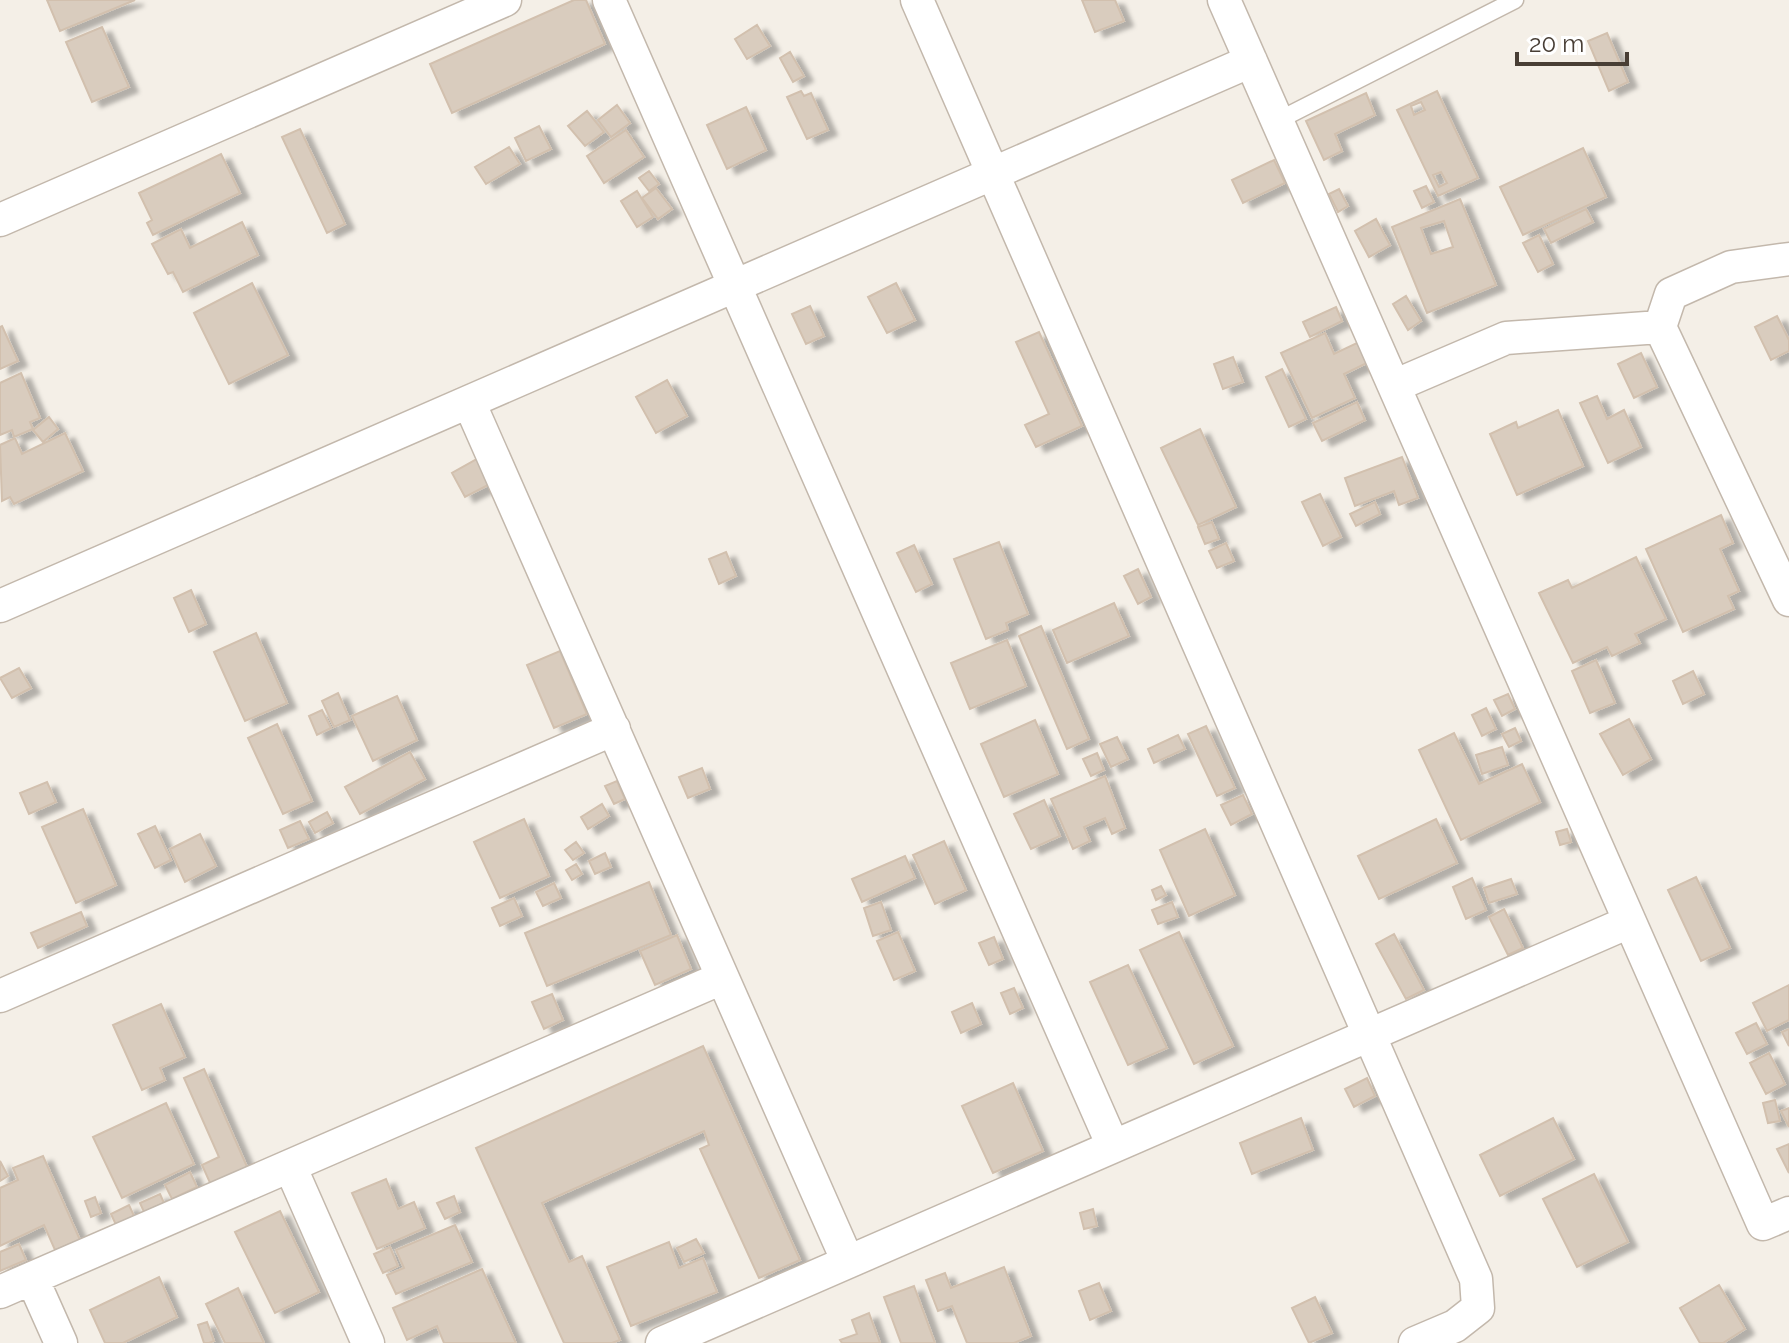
<svg xmlns="http://www.w3.org/2000/svg" width="1789" height="1343" font-family="Raleway,sans-serif">
	<style>
		.building { fill: #d9ccbe; stroke: #d2c0ae; stroke-width: 2; fill-rule: evenodd; filter: url(#shadow) }
		.lines { fill: none; stroke-linecap: round; stroke-linejoin: round }
		.service-casing { stroke: #c3b8ac; stroke-width: 19 }
		.minor-casing { stroke: #c3b8ac; stroke-width: 35 }
		.service { stroke: #fff; stroke-width: 16 }
		.minor { stroke: #fff; stroke-width: 32 }
	</style>
	<defs>
		<filter id="shadow"><feDropShadow dx="9" dy="5" stdDeviation="2" flood-color="#0004"/></filter>
	</defs>
	<rect width="100%" height="100%" fill="#f4efe7"/>
	<path class="building" d="M47,0H135L60,31Z
		M574,0H586L605,44L452,113L430,64Z
		M1082,0H1115L1124,21L1095,32Z
		M757,25L770,46L747,59L735,39Z
		M102,27L129,87L92,102L66,42Z
		M1607,33L1628,82L1609,91L1588,41Z
		M790,52L804,76L793,82L780,58Z
		M801,91L804,96L811,93L828,130L807,139L787,97Z
		M1437,91L1478,178L1438,196L1397,110ZM1421,102L1425,110L1414,115L1411,106ZM1441,172L1447,183L1439,187L1433,175Z
		M1366,93L1375,115L1335,134L1342,151L1324,160L1306,121Z
		M617,105L630,123L611,137L598,120Z
		M746,107L766,150L727,169L707,125Z
		M587,111L604,132L585,146L568,126Z
		M539,126L551,149L526,161L515,138Z
		M300,129L345,224L327,233L282,137Z
		M626,130L644,157L604,183L587,156Z
		M509,147L520,164L486,184L475,167Z
		M1583,148L1606,197L1523,235L1500,187Z
		M221,154L240,193L153,235L147,223L152,220L139,193Z
		M1274,160L1285,183L1243,203L1232,180Z
		M649,171L659,184L649,191L639,178Z
		M1426,186L1434,202L1422,208L1414,191Z
		M656,188L672,209L658,219L642,198Z
		M1339,189L1348,206L1338,212L1329,194Z
		M637,191L653,217L637,227L621,201Z
		M1460,199L1496,285L1427,313L1392,227ZM1444,221L1453,247L1431,254L1421,228Z
		M1586,209L1593,222L1551,243L1544,229Z
		M1376,219L1390,245L1369,257L1355,231Z
		M242,222L258,255L183,292L173,272L168,274L152,244L181,229L190,248Z
		M1539,235L1553,264L1538,272L1523,243Z
		M252,283L288,355L229,384L194,313Z
		M896,283L915,320L887,333L868,297Z
		M1406,296L1421,321L1408,330L1393,304Z
		M810,306L824,336L806,344L792,314Z
		M1336,307L1342,321L1310,337L1303,322Z
		M1777,316L1789,340V351L1771,360L1755,327Z
		M2,326L18,361L0,369V327Z
		M1039,332L1082,426L1036,447L1025,425L1049,414L1016,342Z
		M1325,333L1334,354L1359,342L1369,362L1344,374L1355,398L1312,418L1281,353Z
		M1641,353L1657,387L1634,398L1618,364Z
		M1233,357L1243,382L1223,389L1214,364Z
		M1282,369L1306,419L1289,427L1266,377Z
		M21,373L40,418L30,422L33,429L14,437L12,430L0,435V383Z
		M667,380L687,416L656,433L636,397Z
		M1597,396L1607,419L1624,410L1641,447L1608,463L1580,403Z
		M1357,402L1365,420L1322,441L1313,423Z
		M1558,410L1583,466L1517,495L1490,434L1516,422L1518,428Z
		M49,417L58,429L43,442L33,430Z
		M1200,429L1236,507L1198,525L1161,448Z
		M65,433L83,471L14,504L10,497L2,501L0,445L15,438L22,454Z
		M1402,457L1418,498L1399,505L1394,491L1355,506L1345,478Z
		M477,459L490,484L465,497L452,473Z
		M1320,494L1341,537L1323,546L1302,502Z
		M1375,502L1380,514L1356,526L1350,514Z
		M1721,515L1733,543L1720,549L1739,591L1728,596L1734,609L1683,632L1646,549Z
		M1212,522L1219,539L1205,544L1198,527Z
		M999,542L1028,614L1006,623L1008,630L986,639L954,559Z
		M1226,543L1234,561L1217,568L1209,551Z
		M914,545L932,584L916,592L897,553Z
		M726,552L736,576L719,584L709,559Z
		M1636,557L1666,619L1635,634L1640,643L1612,656L1607,647L1573,663L1539,593L1568,580L1572,588Z
		M1138,569L1151,597L1138,604L1124,576Z
		M191,590L206,624L189,632L174,598Z
		M1114,603L1129,636L1067,663L1053,630Z
		M1041,626L1089,739L1067,749L1019,636Z
		M256,633L287,703L245,721L214,652Z
		M1007,640L1026,686L970,709L951,663Z
		M560,651L587,714L554,728L527,665Z
		M1596,660L1615,703L1590,713L1572,671Z
		M19,668L31,688L12,698L0,678Z
		M1693,671L1704,694L1683,704L1673,681Z
		M338,693L350,720L334,727L322,701Z
		M1508,694L1515,709L1502,716L1494,700Z
		M397,696L417,740L373,761L352,716Z
		M1486,708L1496,729L1482,736L1472,715Z
		M322,710L331,728L317,735L309,716Z
		M1629,719L1651,759L1623,775L1600,734Z
		M1035,720L1058,774L1004,797L981,744Z
		M277,724L312,801L283,814L248,738Z
		M1206,726L1235,788L1217,796L1188,734Z
		M1515,728L1521,741L1509,747L1502,734Z
		M1454,733L1479,784L1522,764L1540,802L1461,840L1419,750Z
		M1178,735L1185,749L1154,763L1148,749Z
		M1117,737L1128,759L1111,767L1100,744Z
		M1502,747L1508,765L1482,774L1476,755Z
		M410,752L425,779L360,814L345,787Z
		M1097,753L1104,770L1091,776L1083,759Z
		M702,768L710,789L688,798L679,777Z
		M1105,776L1125,828L1112,834L1105,818L1084,827L1090,841L1073,849L1051,799Z
		M617,781L625,799L614,804L605,786Z
		M47,782L56,802L29,814L20,793Z
		M1243,795L1252,814L1231,825L1221,805Z
		M1044,800L1060,836L1031,849L1014,814Z
		M602,804L609,816L588,829L581,817Z
		M83,809L116,885L76,903L42,827Z
		M327,812L333,823L315,833L309,822Z
		M524,819L549,876L500,898L474,842Z
		M1436,819L1457,863L1379,899L1358,856Z
		M300,821L309,839L288,848L280,830Z
		M155,826L171,860L155,868L138,834Z
		M1205,829L1235,895L1189,916L1160,850Z
		M1567,829L1571,842L1560,845L1556,832Z
		M200,834L216,866L185,882L170,849Z
		M944,841L966,890L935,904L913,855Z
		M576,842L584,853L573,860L565,850Z
		M605,853L611,867L595,874L589,861Z
		M905,856L915,878L862,902L852,879Z
		M576,864L582,874L572,880L566,870Z
		M1696,877L1730,948L1701,961L1668,890Z
		M1472,878L1486,910L1466,919L1453,887Z
		M1511,879L1517,894L1489,903L1484,888Z
		M649,882L671,935L547,986L525,933Z
		M554,883L561,898L543,906L536,892Z
		M1161,886L1166,895L1156,900L1152,890Z
		M514,898L522,916L500,926L492,908Z
		M881,902L891,930L873,936L864,908Z
		M1172,902L1178,917L1158,924L1152,910Z
		M1504,909L1523,948L1508,955L1489,917Z
		M81,912L87,926L38,948L31,933Z
		M898,932L915,971L894,980L877,941Z
		M1179,932L1233,1046L1194,1064L1140,950Z
		M1394,934L1424,990L1406,999L1376,944Z
		M677,935L691,969L655,985L640,951Z
		M994,937L1003,959L989,965L979,943Z
		M1128,965L1167,1048L1128,1065L1090,982Z
		M1789,985V1020L1767,1031L1753,1003Z
		M1014,988L1023,1008L1010,1014L1001,993Z
		M552,994L563,1020L544,1029L532,1002Z
		M972,1003L981,1024L961,1033L952,1012Z
		M161,1004L185,1057L160,1068L165,1080L142,1090L113,1025Z
		M1756,1023L1767,1044L1747,1054L1736,1033Z
		M1789,1029V1046L1782,1032Z
		M703,1046L800,1260L759,1278L700,1149L709,1145L704,1131L542,1203L569,1262L582,1256L620,1340L612,1343H564L476,1148Z
		M1769,1053L1785,1084L1766,1094L1750,1063Z
		M204,1069L248,1169L211,1185L202,1165L219,1157L184,1078Z
		M1367,1078L1375,1096L1354,1107L1345,1089Z
		M1013,1083L1043,1151L993,1173L962,1106Z
		M1775,1100L1780,1121L1768,1123L1763,1103Z
		M166,1103L194,1164L122,1198L93,1137Z
		M1789,1108V1127L1781,1111Z
		M1301,1118L1313,1150L1252,1174L1240,1143Z
		M1553,1118L1574,1159L1500,1196L1480,1155Z
		M1789,1144V1173L1777,1149Z
		M43,1156L80,1240L55,1250L44,1225L0,1246V1188L18,1180L13,1168Z
		M0,1161L8,1176L0,1181Z
		M190,1172L197,1187L172,1199L165,1185Z
		M1594,1174L1628,1242L1577,1267L1543,1199Z
		M386,1179L398,1209L414,1202L425,1228L377,1249L352,1193Z
		M160,1194L164,1203L144,1212L140,1203Z
		M454,1196L460,1212L445,1219L437,1203Z
		M95,1197L101,1213L91,1217L85,1201Z
		M129,1205L134,1216L116,1225L111,1214Z
		M1093,1209L1097,1226L1084,1229L1080,1213Z
		M280,1211L319,1292L275,1313L235,1232Z
		M455,1225L472,1262L396,1294L387,1275L404,1268L396,1250Z
		M696,1239L704,1253L684,1262L677,1248Z
		M669,1242L679,1268L703,1258L717,1292L631,1326L607,1267Z
		M19,1244L26,1260L0,1271V1252Z
		M390,1247L398,1266L383,1273L374,1254Z
		M1004,1267L1031,1336L1014,1343H967L952,1306L938,1311L926,1280L945,1273L951,1288Z
		M482,1269L516,1343H444L437,1326L407,1340L393,1308Z
		M159,1277L177,1317L123,1343H105L90,1310Z
		M1099,1283L1111,1311L1090,1320L1079,1291Z
		M1719,1285L1745,1329L1723,1343H1700L1680,1308Z
		M914,1286L935,1343H901L884,1297Z
		M238,1288L264,1343H225L206,1304Z
		M1315,1297L1332,1333L1309,1343L1292,1308Z
		M869,1313L880,1343H842L840,1340L857,1334L852,1320Z
		M207,1322L214,1341L209,1343H204L198,1325Z"/>
	<g class="lines">
		<g class="service-casing">
			<path id="service" d="M1277,121L1515,0"/>
		</g>
		<g class="minor-casing">
			<path id="minor" d="M609,0L1113,1146
				M917,0L1476,1279L1478,1308L1455,1326L1415,1343
				M1224,0L1763,1224L1789,1213
				M0,220L505,0
				M1789,259L1731,267L1671,294L1660,327L1789,600
				M1394,386L1506,338L1660,327
				M469,402L848,1262
				M0,606L1251,61
				M0,996L614,729
				M290,1166L368,1343
				M32,1278L61,1343
				M0,1292L722,978
				M662,1343L1629,922"/>
		</g>
		<use href="#service" class="service"/>
		<use href="#minor" class="minor"/>
	</g>
	<path d="M1517 52v12h110v-12" fill="none" stroke="#483e35" stroke-width="4"/>
	<text x="1529" y="52" font-size="24" fill="#483e35" stroke="#ffffff" stroke-width="6" paint-order="stroke">20 m</text>
</svg>
